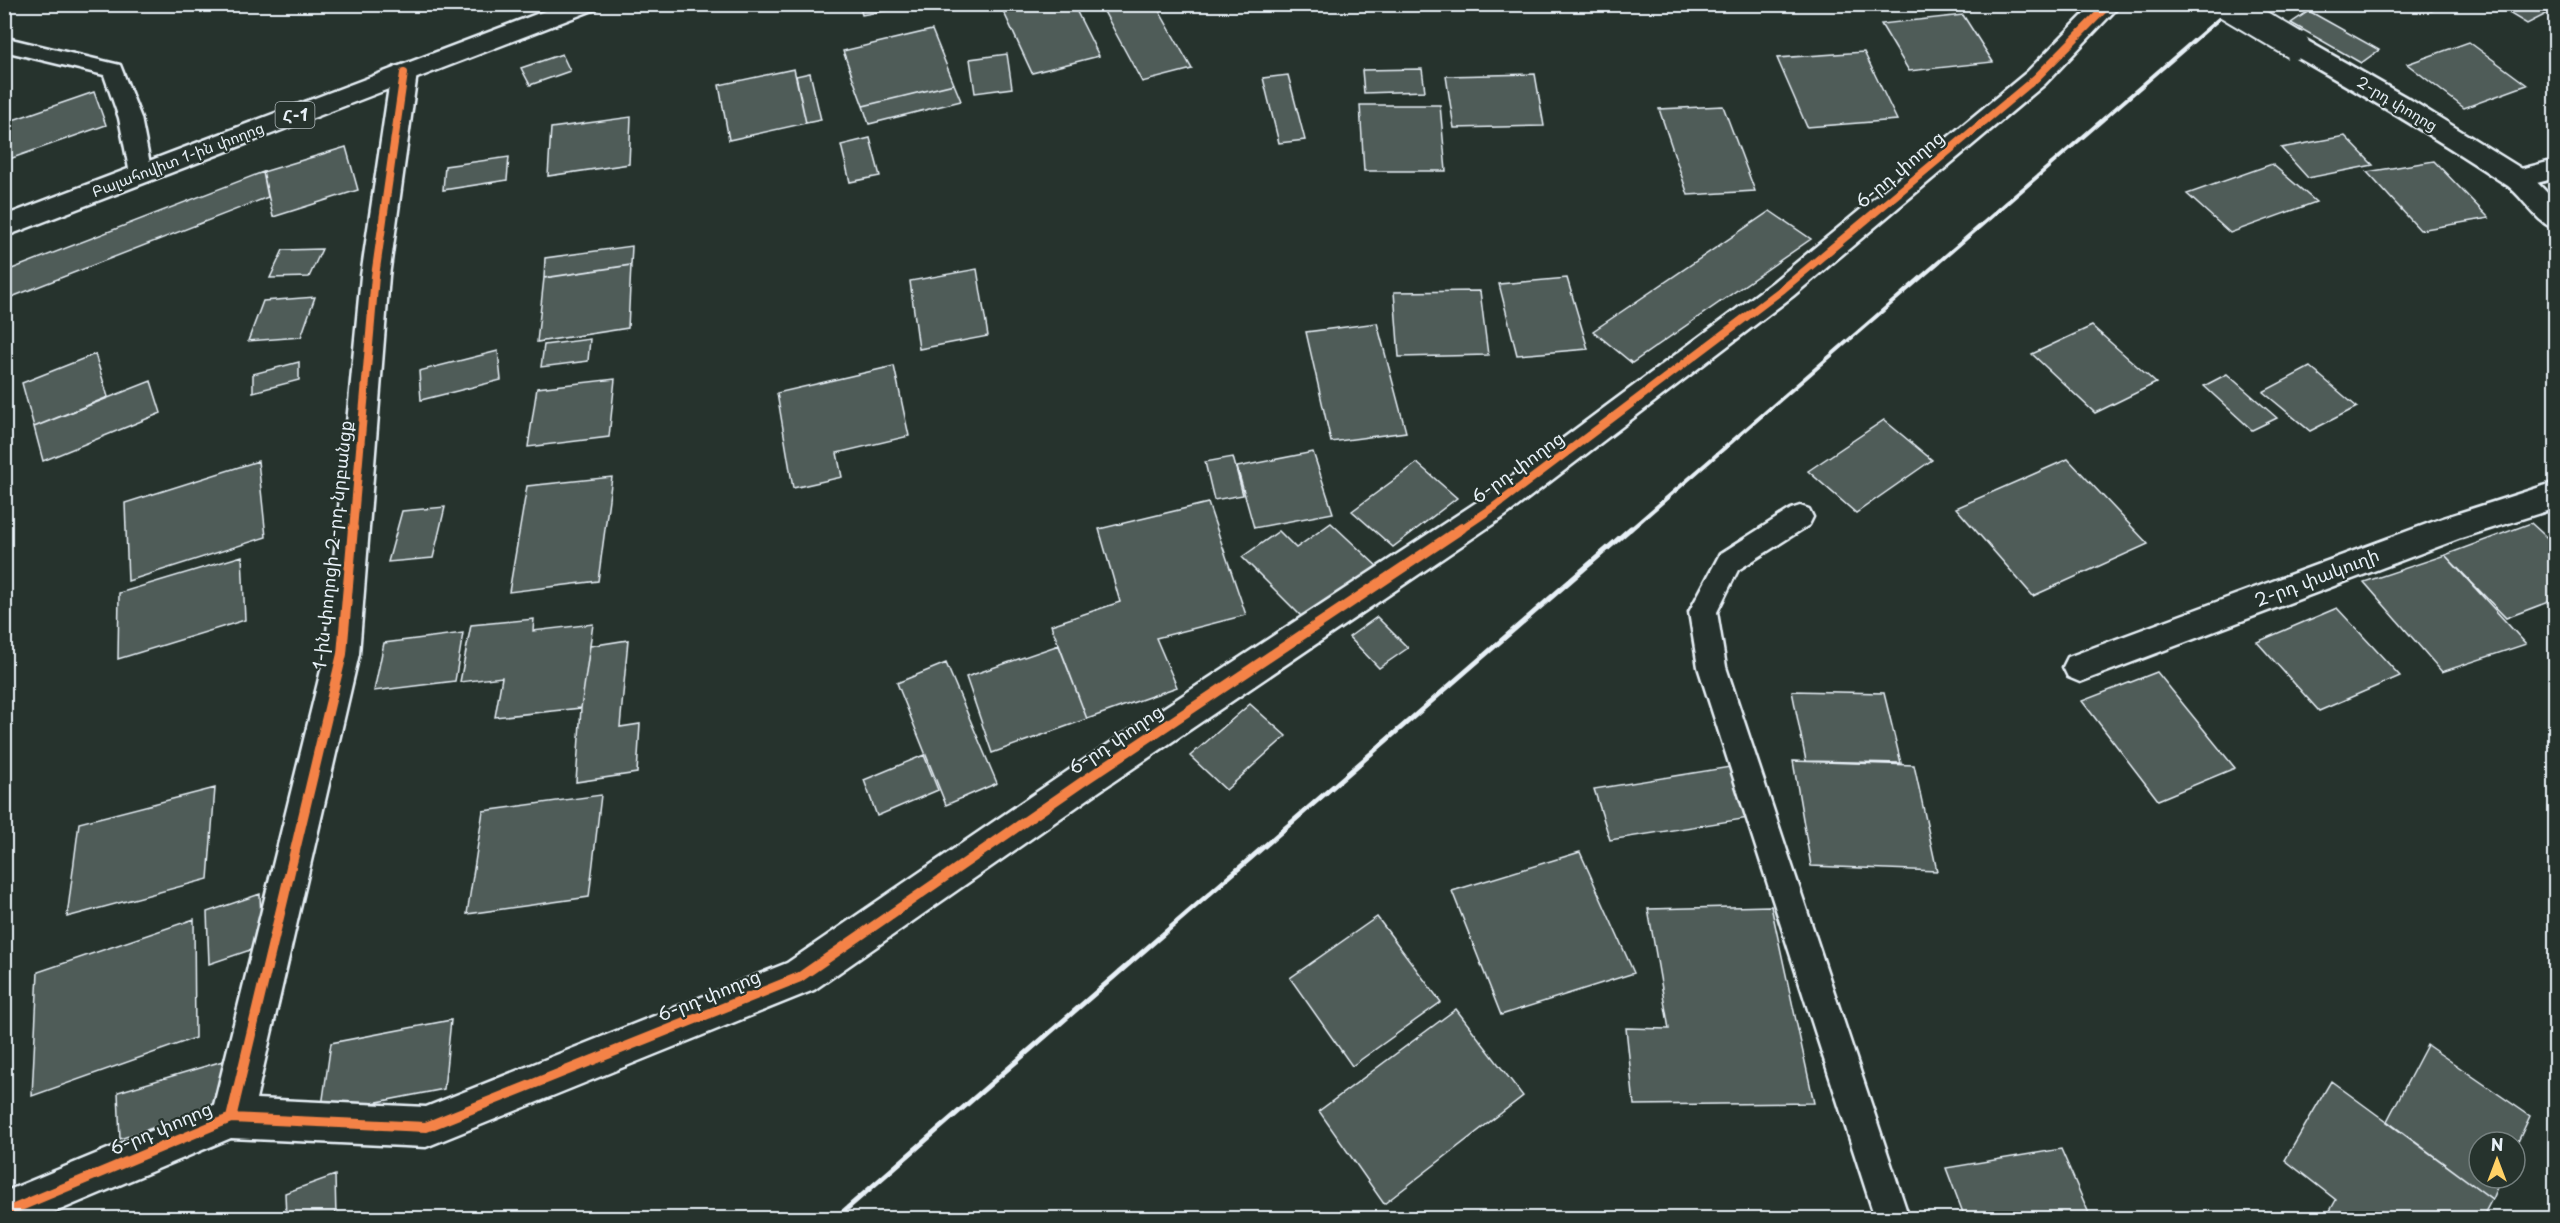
<svg xmlns="http://www.w3.org/2000/svg" width="2560" height="1223" font-family="'Playpen Sans','Noto Sans Armenian',sans-serif">
	<style>
		.building { fill: #505c59; stroke: #e8f1f8; stroke-width: 1.5 }
		.lines { fill: none; stroke-linecap: round; stroke-linejoin: round }
		.lane-casing { stroke: #e8f1f8; stroke-width: 5 }
		.street-casing { stroke: #e8f1f8; stroke-width: 5 }
		.secondary-casing { stroke: #e8f1f8; stroke-width: 5 }
		.primary-casing { stroke: #e8f1f8; stroke-width: 5 }
		.lane { fill: #26332d; fill-rule: evenodd }
		.street { fill: #26332d; fill-rule: evenodd }
		.secondary { fill: #26332d; fill-rule: evenodd }
		.primary { fill: #26332d; fill-rule: evenodd }
		.rail-far1 { stroke: #e8f1f8; stroke-width: 4 }
		.rail { stroke: #e8f1f8; stroke-width: 5 }
		.secondary-bridge-casing { stroke: #e8f1f8; stroke-width: 32; stroke-linecap: butt }
		.secondary-bridge { stroke: #26332d; stroke-width: 28 }
		.cycleway-far1-casing { stroke: #26332d; stroke-width: 10 }
		.cycleway-casing { stroke: #26332d; stroke-width: 14 }
		.cycleway-far1 { stroke: #f48246; stroke-width: 8 }
		.cycleway { stroke: #f48246; stroke-width: 10 }
		.labels { text-anchor: middle; stroke-width: 4.5; stroke-linejoin: round; paint-order: stroke }
		.far-street-label { font-size: 15px; fill: #e8f1f8; stroke: #26332d }
		.shield { fill: #26332d; stroke: #aeb8bb; stroke-width: 1.5 }
		.shield-label { font-size: 16px; font-weight: bold; fill: #e8f1f8 }
		.street-label { font-size: 18px; fill: #e8f1f8; stroke: #26332d }
	</style>
	<rect width="100%" height="100%" fill="#26332d"/>
	<filter id="ink" filterUnits="userSpaceOnUse"><feTurbulence type="fractalNoise" baseFrequency=".0167" numOctaves="2"/><feDisplacementMap in="SourceGraphic" scale="12" xChannelSelector="R" yChannelSelector="G"/><feConvolveMatrix kernelMatrix="1 2 1 2 8 2 1 2 1" color-interpolation-filters="sRGB"/></filter>
	<g filter="url(#ink)">
		<path class="building" d="M859,4H906L907,7L862,15Z
			M1000,4H1073L1099,56L1032,73Z
			M1100,4H1176L1158,9L1192,69L1142,82Z
			M2421,4H2447L2431,11Z
			M2494,4H2556V9L2527,24Z
			M2309,11L2379,50L2361,63L2291,23Z
			M1963,15L1993,62L1909,71L1881,24Z
			M932,30L954,84L863,106L843,51Z
			M2469,42L2527,85L2464,108L2407,64Z
			M1864,52L1897,120L1807,127L1777,58Z
			M562,54L570,71L530,85L521,68Z
			M1007,54L1012,88L975,93L970,59Z
			M794,69L806,123L729,140L719,85Z
			M1422,69L1425,91L1364,93L1362,70Z
			M810,73L821,120L806,123L796,76Z
			M1535,74L1544,126L1454,128L1446,76Z
			M1288,75L1305,140L1279,143L1263,78Z
			M954,84L961,101L869,124L863,106Z
			M94,92L106,125L4,161V123Z
			M1360,105H1440L1446,171H1364Z
			M1723,106L1755,191L1688,195L1659,109Z
			M631,117L629,164L548,176L551,128Z
			M2345,136L2373,165L2308,178L2281,148Z
			M870,138L880,176L850,182L841,145Z
			M346,147L358,190L273,217L263,172Z
			M509,157L507,180L443,190L445,166Z
			M2434,161L2489,218L2420,230L2367,172Z
			M2272,164L2316,202L2230,233L2187,194Z
			M263,172L268,197L9,298L4,283V272Z
			M1770,211L1811,239L1632,363L1593,331Z
			M632,246L631,265L544,278L545,258Z
			M322,249L309,277L270,278L283,250Z
			M631,265L628,328L537,342L544,278Z
			M977,269L988,336L919,349L910,281Z
			M1567,278L1588,349L1517,355L1499,284Z
			M1480,291L1488,355L1399,357L1394,292Z
			M315,297L301,337L248,341L263,301Z
			M1377,323L1406,432L1331,442L1306,332Z
			M2092,326L2156,383L2095,413L2032,354Z
			M590,339L588,361L541,367L544,345Z
			M498,351L501,380L421,400L419,371Z
			M95,354L108,397L34,427L22,383Z
			M299,362V380L253,392V374Z
			M894,366L909,436L837,453L842,477L793,488L777,393Z
			M2310,367L2357,407L2310,431L2263,392Z
			M2227,374L2277,418L2252,430L2204,386Z
			M615,379L609,437L528,447L537,388Z
			M151,381L161,413L43,461L34,427Z
			M1884,420L1932,460L1856,513L1808,471Z
			M1313,452L1333,513L1254,528L1237,467Z
			M1233,457L1243,495L1214,500L1205,462Z
			M2068,459L2148,544L2033,596L1956,508Z
			M258,461L266,537L128,581L125,503Z
			M1417,463L1457,498L1393,547L1352,511Z
			M612,477L598,581L509,592L527,486Z
			M1208,503L1246,615L1156,638L1177,687L1087,719L1051,625L1120,602L1099,529Z
			M445,507L433,558L388,562L402,511Z
			M1331,523L1380,569L1307,622L1242,557L1279,531L1296,548Z
			M2531,523L2556,546V599L2506,618L2445,555Z
			M2445,555L2526,644L2442,672L2364,582Z
			M242,556L245,620L118,659L119,593Z
			M2337,608L2400,676L2319,711L2257,642Z
			M1377,617L1408,648L1379,668L1349,637Z
			M534,619L533,631L593,624L581,708L495,717L502,677L460,682L471,625Z
			M463,633L455,681L374,691L384,643Z
			M628,640L620,727L640,724L637,773L576,782L581,708L590,646Z
			M1059,645L1087,719L992,753L966,677Z
			M946,663L997,783L946,805L897,683Z
			M2157,672L2235,768L2158,800L2082,701Z
			M1792,691L1884,693L1901,763L1806,761Z
			M1250,704L1286,736L1226,790L1190,756Z
			M924,755L938,790L877,816L864,780Z
			M1793,761L1914,765L1937,871L1811,866Z
			M1730,767L1749,818L1610,840L1594,789Z
			M215,788L208,879L67,917L79,823Z
			M601,795L589,897L467,914L483,811Z
			M1580,852L1634,973L1501,1015L1452,891Z
			M260,894L262,946L209,964L207,912Z
			M1771,906L1814,1103L1634,1105L1626,1028L1669,1029L1648,909Z
			M1377,917L1441,1002L1352,1066L1290,978Z
			M194,919L195,1038L32,1096L38,972Z
			M1456,1009L1523,1096L1384,1204L1319,1111Z
			M451,1020L444,1089L321,1113L331,1043Z
			M2427,1045L2530,1116L2515,1148V1142H2479V1178H2501L2492,1199L2387,1121Z
			M233,1058L211,1108L120,1139L118,1092Z
			M2331,1081L2492,1199L2482,1218H2326L2336,1200L2285,1160Z
			M2061,1149L2091,1218H1965L1946,1168Z
			M335,1175L336,1218H286L285,1193Z"/>
		<g class="lines">
			<g class="lane-casing">
				<path id="lane" d="M11,39L120,65L141,118L152,174L149,179L141,182L133,179L130,174L119,118L104,75L4,51V41Z
					M1800,506L1809,509L1813,517L1809,525L1738,570L1717,612L1726,667L1909,1218H1875L1698,667L1689,612L1720,554L1791,509Z"/>
			</g>
			<g class="street-casing">
				<path id="street" d="M2094,4H2121L2045,84L1793,296L1505,516L1098,792L814,990L426,1147L231,1138L41,1218H4V1192L214,1105L325,654L361,276L391,73L395,67L404,65L413,67L417,73L389,276L359,654L256,1099L426,1107L787,963L1072,768L1483,498L1773,282L2027,72Z
					M2556,160V178L2518,188L2509,186L2505,179L2509,172Z
					M2556,482V508L2461,538L2080,682L2068,677L2063,667L2068,657L2443,518Z"/>
			</g>
			<g class="secondary-casing">
				<path id="secondary" d="M2295,37L2304,39L2411,100L2527,172L2556,202V229C2534,222 2524,196 2505,184C2434,136 2360,93 2286,51L2283,45L2286,39Z"/>
			</g>
			<g class="primary-casing">
				<path id="primary" d="M563,4H599L596,9L4,237V216Z"/>
			</g>
			<use href="#lane" class="lane"/>
			<use href="#street" class="street"/>
			<use href="#secondary" class="secondary"/>
			<use href="#primary" class="primary"/>
			<path class="rail-far1" d="M1630,530L2236,4"/>
			<path class="rail" d="M836,1218L1631,528"/>
			<g class="secondary-bridge-casing">
				<path id="secondary-bridge" d="M2226,4L2295,45"/>
			</g>
			<use href="#secondary-bridge" class="secondary-bridge"/>
			<g class="cycleway-far1-casing">
				<path id="cycleway-far1" d="M353,530L375,276L404,73
					M1460,530L1494,507L1783,289L2036,78L2109,4"/>
			</g>
			<g class="cycleway-casing">
				<path id="cycleway" d="M231,1118L342,654L353,528
					M4,1213L231,1118L426,1127L800,977L1085,780L1462,528"/>
			</g>
			<use href="#cycleway-far1" class="cycleway-far1"/>
			<use href="#cycleway" class="cycleway"/>
		</g>
	</g>
	<g class="labels">
		<g class="far-street-label">
			<text transform="translate(2397 104) rotate(31)" y="5">2-րդ փողոց</text>
			<text transform="translate(178 160) rotate(-21)" y="5">Բալահովիտ 1-ին փողոց</text>
		</g>
		<rect class="shield" x="275.5" y="102" width="39" height="26" rx="4.5"/>
		<g class="shield-label">
			<text x="295" y="121">Հ-1</text>
		</g>
		<g class="street-label">
			<text transform="translate(1900 170) rotate(-40)" y="6">6-րդ փողոց</text>
			<text transform="translate(1518 468) rotate(-36)" y="6">6-րդ փողոց</text>
			<text transform="translate(333 545) rotate(-84)" y="6">1-ին փողոցի 2-րդ նրբանցք</text>
			<text transform="translate(2317 578) rotate(-21)" y="6">2-րդ փակուղի</text>
			<text transform="translate(1116 740) rotate(-34)" y="6">6-րդ փողոց</text>
			<text transform="translate(709 996) rotate(-22)" y="6">6-րդ փողոց</text>
			<text transform="translate(161 1129) rotate(-23)" y="6">6-րդ փողոց</text>
		</g>
	</g>
	<rect width="2560" height="1223" fill="none" stroke="#26332d" stroke-width="24"/>
	<rect x="12" y="12" width="2536" height="1199" fill="none" stroke="#e8f1f8" stroke-width="2" filter="url(#ink)"/>
	<g transform="translate(2497 1160)"><circle r="28" fill="#26332d" stroke="#747f7e" stroke-width="1.5"/>
	<path d="M0-4.5L10 22L0 15L-10 22Z" fill="#ffd166"/>
	<text y="-9" font-size="16" font-weight="bold" text-anchor="middle" fill="#e8f1f8">N</text>
	</g>
</svg>
